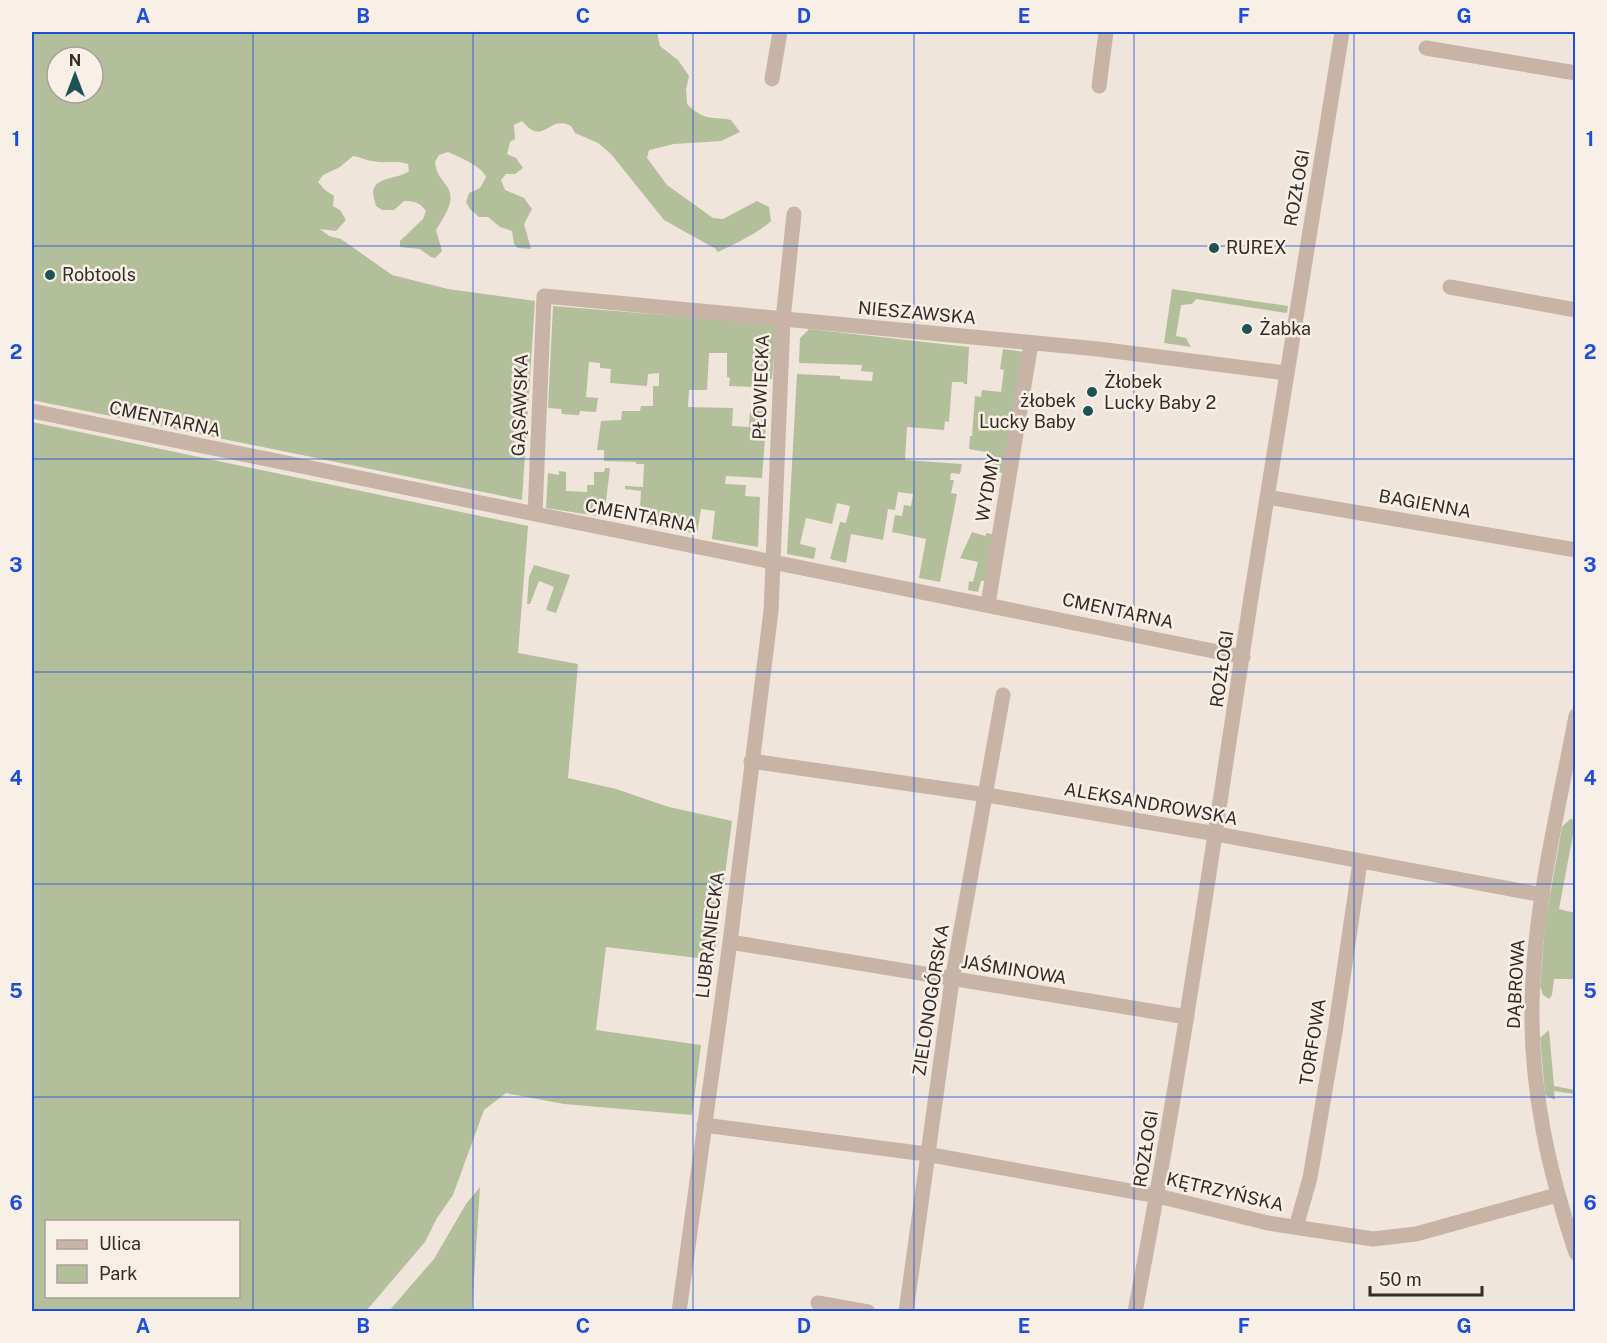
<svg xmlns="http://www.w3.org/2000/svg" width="1607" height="1343" font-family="'Public Sans',sans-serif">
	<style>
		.green { fill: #b3be9a; fill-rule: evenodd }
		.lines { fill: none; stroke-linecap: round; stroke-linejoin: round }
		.street { stroke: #c7b4a6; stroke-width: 15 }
		.grid { fill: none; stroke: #1d4ed8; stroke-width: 1.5; stroke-opacity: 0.55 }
		.poi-dot { fill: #1e5253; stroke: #f8efe6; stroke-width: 2 }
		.labels { text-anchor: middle; stroke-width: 5; stroke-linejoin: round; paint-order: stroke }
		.street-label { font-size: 18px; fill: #342a27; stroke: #f8efe6 }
		.poi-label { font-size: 18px; fill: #342a27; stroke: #f8efe6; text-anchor: start }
		.neatline { fill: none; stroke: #1d4ed8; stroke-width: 2 }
		.grid-label { font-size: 20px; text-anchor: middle; font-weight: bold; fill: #1d4ed8 }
	</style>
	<rect width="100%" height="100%" fill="#f0e5da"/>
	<path class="green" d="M32,32H657L660,46L678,60L689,76L686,89L687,104C704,121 709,116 731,120L740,132L721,141L674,144L649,150L647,158L667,185L713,218L723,219L757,201L769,207L771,221C761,231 730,247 717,252L716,249L664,220L611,154L598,143L575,133L571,126C547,114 545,148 522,121L514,125L515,139L510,142L507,154L516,158L523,168L515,174H506L501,180L505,190L524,198L532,209L524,224L531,249L518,248L514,244L512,231L500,227L488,217H479L470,209L466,202L469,193L480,188L486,177C482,166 459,157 448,152L439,155L435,162C437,176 441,177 448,188C456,202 443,218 436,230L442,251L435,258L431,257L420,249L400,247V241L423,219L426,211C420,203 415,201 404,201L394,210H382L376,206C375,202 373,196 373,192C375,176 400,179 409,171L408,164C395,160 385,164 372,161C365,160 360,157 353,156L340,167L323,175L318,182L325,190L334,196L333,206L340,210L346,220L336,231L320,229L329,236L341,239L392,275L448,289L535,301L522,500L32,400ZM57,57H93V93H57Z
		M1172,289L1288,306L1287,313L1196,299L1192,304L1181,305L1176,336L1186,338L1191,347L1164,343Z
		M553,306L777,324L772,379H754V387L729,386L730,378L727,377V353H709L707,390H689L688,407L733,408L732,426L749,427L750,411H767L762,478L726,476L725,484L746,485L745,496L760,497L758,547L712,539L715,511L701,509L697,534L647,524L648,510H640L641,491L625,489V486L643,487L644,464H636V462L604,461V450H597L601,421L621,420L622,411H640L641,406H653V386H659V373L648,374L647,386L610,383L611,369L600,368V363L589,362L586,397L598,398L596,412L580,411L579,415L562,414L561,409L548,408Z
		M809,329L969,347L967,384H964L963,382H952L949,422L945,421L944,430L907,427L905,460L962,464L960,474L951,473L950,480H954L951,493L957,494L940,582L919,578L926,539L892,532L895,515L902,516L904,505L911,506L913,494L898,492L895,510L888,509L883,540L851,534L846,563L830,559L840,522L846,523L850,506L837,503L832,524L806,518L800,544L816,548L814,559L787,554L797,374L840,376V379L872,381L873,372L861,371L862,365L799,363L800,338Z
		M1003,349L1025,352L1004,473L987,471L985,468L986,452L969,449L970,436H972L975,396L981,397L982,390L1001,392L1004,370L1000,369Z
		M32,422L528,526L518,653L578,664L568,778L616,789L669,807L732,821L714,960L606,947L596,1030L701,1045L692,1115L564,1104L506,1093L484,1110L453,1195L437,1218L425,1242L366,1311H32ZM46,1222H238V1296H46Z
		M605,468H610L604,517L546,508L548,473L559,475V471L566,472V491L587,492V485H594V472H604Z
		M972,532L985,536L987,533L995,535L985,581H981L978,592L968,590L969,581L973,582L978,562L960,558Z
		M534,565L570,575L556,613L546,610L554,587L539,581L530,604H527L529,577Z
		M1570,819L1575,820V824L1559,909L1575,913V979H1554L1552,995L1549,999L1543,995L1540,986L1545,924L1562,827Z
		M1549,1030L1554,1086L1575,1090V1094L1554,1091L1555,1100L1545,1095L1540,1038Z
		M480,1187L472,1311H389L434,1259L466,1204Z"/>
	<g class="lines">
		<path class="street" d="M1426,48L1576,73
			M772,79L780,32
			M1099,86L1106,32
			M1450,287L1576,310
			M32,411C435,496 840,573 1243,657
			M1267,497L1576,550
			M535,514L544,296L1098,349L1286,373
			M988,604L1031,343
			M1576,716C1558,812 1533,910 1532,1008C1531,1093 1549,1172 1576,1253
			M751,761L987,795L1217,834L1543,895
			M730,942L1187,1017
			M704,1125L926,1154L1158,1196L1268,1223L1373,1239L1416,1234L1557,1195
			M1296,1227L1310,1178L1335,1032L1360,862
			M818,1303L868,1312
			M679,1312L730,942L771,611L783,320L794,214
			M906,1312L952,980L1003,695
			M1135,1312C1181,1072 1215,832 1252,591C1281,404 1313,218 1342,32"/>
	</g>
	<path class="grid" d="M253,32V1312M473,32V1312M693,32V1312M914,32V1312M1134,32V1312M1354,32V1312M32,246H1576M32,459H1576M32,672H1576M32,884H1576M32,1097H1576"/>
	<g class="poi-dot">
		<circle cx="1214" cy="248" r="6"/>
		<circle cx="50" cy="275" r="6"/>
		<circle cx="1247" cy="329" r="6"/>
		<circle cx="1092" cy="392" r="6"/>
		<circle cx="1088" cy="411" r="6"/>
	</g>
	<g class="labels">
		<g class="street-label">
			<text transform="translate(1297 188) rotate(-80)" y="6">ROZŁOGI</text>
			<text transform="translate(917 313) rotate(5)" y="6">NIESZAWSKA</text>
			<text transform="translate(761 387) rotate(-88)" y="6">PŁOWIECKA</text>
			<text transform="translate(520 405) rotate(-88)" y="6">GĄSAWSKA</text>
			<text transform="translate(165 419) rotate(12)" y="6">CMENTARNA</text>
			<text transform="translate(988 488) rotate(-80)" y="6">WYDMY</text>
			<text transform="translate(1425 504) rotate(10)" y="6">BAGIENNA</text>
			<text transform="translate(641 516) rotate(11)" y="6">CMENTARNA</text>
			<text transform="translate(1118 611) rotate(12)" y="6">CMENTARNA</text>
			<text transform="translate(1222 669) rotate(-82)" y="6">ROZŁOGI</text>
			<text transform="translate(1151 804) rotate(10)" y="6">ALEKSANDROWSKA</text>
			<text transform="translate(710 935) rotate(-83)" y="6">LUBRANIECKA</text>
			<text transform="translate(1014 970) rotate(9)" y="6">JAŚMINOWA</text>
			<text transform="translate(1516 984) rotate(-87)" y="6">DĄBROWA</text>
			<text transform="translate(931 1000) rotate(-81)" y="6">ZIELONOGÓRSKA</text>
			<text transform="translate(1313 1042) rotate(-81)" y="6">TORFOWA</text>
			<text transform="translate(1146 1149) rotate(-81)" y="6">ROZŁOGI</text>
			<text transform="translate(1225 1192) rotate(13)" y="6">KĘTRZYŃSKA</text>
		</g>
		<g class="poi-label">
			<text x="1226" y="254">RUREX</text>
			<text x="62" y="281">Robtools</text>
			<text x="1259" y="335">Żabka</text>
			<text x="1104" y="388">Żłobek<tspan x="1104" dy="21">Lucky Baby 2</tspan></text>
			<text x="1076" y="407" text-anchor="end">żłobek<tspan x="1076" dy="21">Lucky Baby</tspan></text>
		</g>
	</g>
	<rect width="1607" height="1343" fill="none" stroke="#f8efe6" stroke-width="66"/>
	<rect x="45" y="1220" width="195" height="78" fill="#f8efe6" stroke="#aaa09a" stroke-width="1.5"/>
	<rect x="57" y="1240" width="30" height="9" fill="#c7b4a6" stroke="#aaa09a" stroke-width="1.5"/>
	<text x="99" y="1250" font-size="18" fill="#342a27">Ulica</text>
	<rect x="57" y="1265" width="30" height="18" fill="#b3be9a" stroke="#aaa09a" stroke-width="1.5"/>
	<text x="99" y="1280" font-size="18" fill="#342a27">Park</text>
	<g transform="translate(75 75)"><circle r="28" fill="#f8efe6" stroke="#aaa09a" stroke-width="1.5"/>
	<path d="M0-4.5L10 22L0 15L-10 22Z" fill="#1e5253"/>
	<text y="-9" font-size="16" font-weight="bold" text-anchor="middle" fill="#342a27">N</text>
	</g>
	<path d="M1370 1286v9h112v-9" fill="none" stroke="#342a27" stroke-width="3"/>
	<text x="1379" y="1286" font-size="18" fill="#342a27" stroke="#f8efe6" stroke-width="4.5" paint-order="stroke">50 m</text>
	<rect x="33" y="33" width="1541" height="1277" class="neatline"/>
	<g class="grid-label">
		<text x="143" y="23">A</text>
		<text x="363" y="23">B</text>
		<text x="583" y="23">C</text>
		<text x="804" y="23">D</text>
		<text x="1024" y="23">E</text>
		<text x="1244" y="23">F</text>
		<text x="1464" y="23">G</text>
		<text x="16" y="146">1</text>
		<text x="1590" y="146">1</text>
		<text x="16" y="359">2</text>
		<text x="1590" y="359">2</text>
		<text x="16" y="572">3</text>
		<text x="1590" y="572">3</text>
		<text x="16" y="785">4</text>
		<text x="1590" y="785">4</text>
		<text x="16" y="998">5</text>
		<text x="1590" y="998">5</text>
		<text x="16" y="1210">6</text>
		<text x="1590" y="1210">6</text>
		<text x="143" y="1333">A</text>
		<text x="363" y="1333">B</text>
		<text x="583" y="1333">C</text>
		<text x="804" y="1333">D</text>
		<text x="1024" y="1333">E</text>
		<text x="1244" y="1333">F</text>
		<text x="1464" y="1333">G</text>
	</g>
</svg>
